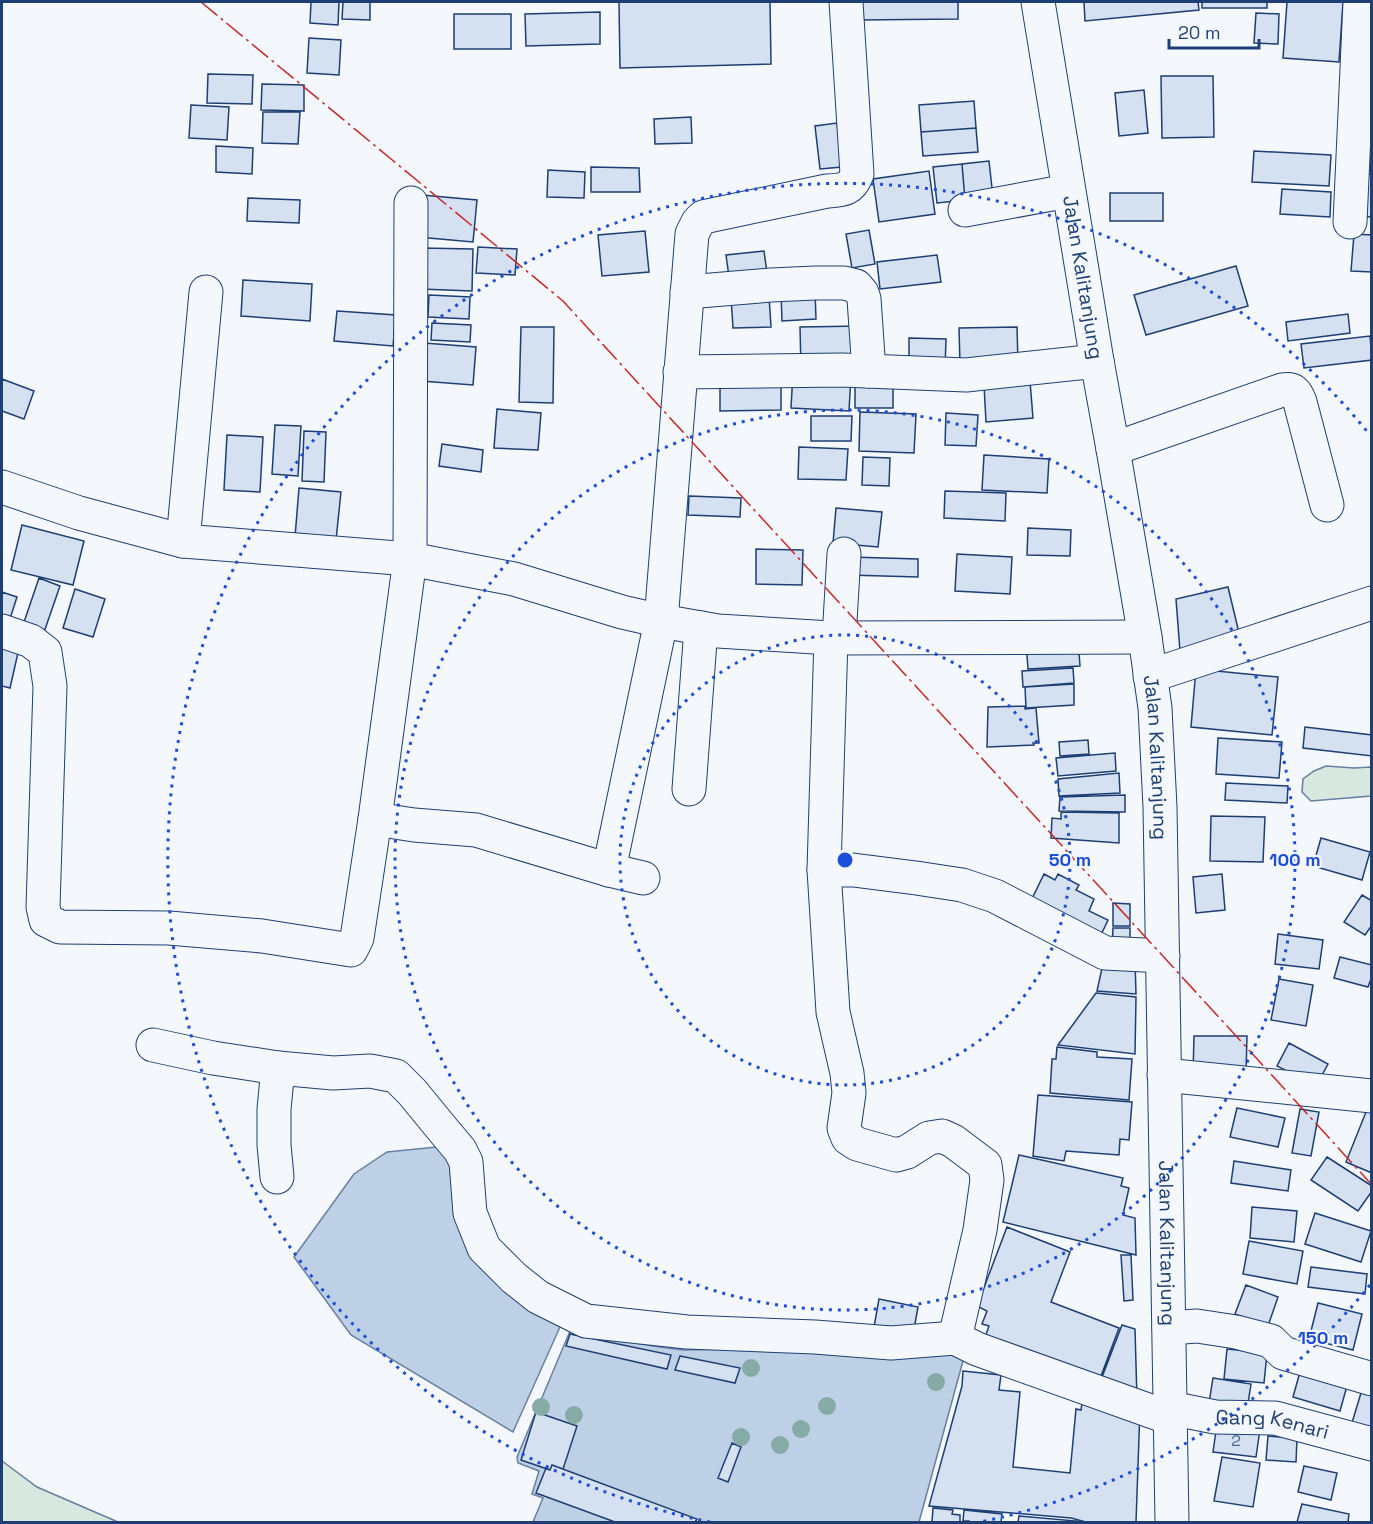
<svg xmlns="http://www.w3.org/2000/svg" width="1373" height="1524" font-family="'Space Grotesk',sans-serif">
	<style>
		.green { fill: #d7e8df; stroke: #687fa3; stroke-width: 1.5 }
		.water { fill: #bed0e5; stroke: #687fa3; stroke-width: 1.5 }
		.building { fill: #d5e0f0; stroke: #1d3f73; stroke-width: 1.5 }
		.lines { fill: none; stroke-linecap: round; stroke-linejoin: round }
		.minor-casing { stroke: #1d3f73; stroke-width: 35 }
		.major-casing { stroke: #1d3f73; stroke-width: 35 }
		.minor { stroke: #f4f7fb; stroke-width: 33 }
		.major { stroke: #f4f7fb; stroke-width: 33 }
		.power { stroke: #c62828; stroke-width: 1.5; stroke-dasharray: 21 4.5 3 4.5; stroke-linecap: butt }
		.tree { fill: #86aba6 }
		.ring { fill: none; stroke: #1d4ed8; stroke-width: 3; stroke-dasharray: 3 6 }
		.labels { text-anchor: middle; stroke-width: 4.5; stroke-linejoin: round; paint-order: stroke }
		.number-label { font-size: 16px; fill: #4b6792 }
		.street-label { font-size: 20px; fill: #1d3f73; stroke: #f4f7fb }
		.centre { fill: #1d4ed8; stroke: #f4f7fb; stroke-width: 3 }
		.ring-label { font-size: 18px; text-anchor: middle; font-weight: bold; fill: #1d4ed8; stroke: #f4f7fb; stroke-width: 4.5; stroke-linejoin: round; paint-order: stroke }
	</style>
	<rect width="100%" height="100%" fill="#f4f7fb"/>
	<path class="green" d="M1326,766L1354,768L1371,767V796L1311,801L1302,792L1303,779L1314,771Z
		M2,1461L37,1487L118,1522H2Z"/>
	<path class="water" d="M446,1146L462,1201L564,1318L513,1432L351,1335L294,1257L354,1174L387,1152Z
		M570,1331L653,1346L683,1350L733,1349L966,1350L919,1522H533L543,1498L532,1494L539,1471L518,1463L517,1457Z"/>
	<path class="building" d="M311,2H339L338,25L310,23Z
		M343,2H370V20L342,19Z
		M619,2H770L771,64L620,68Z
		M858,2H958V19L858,20Z
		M1084,2H1198L1199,10L1085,21Z
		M1202,2H1267V8H1202Z
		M1287,2H1343L1339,62L1283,58Z
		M600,12V44L526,46L525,14Z
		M1256,13L1279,14L1278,44L1254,43Z
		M454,14H511V49H454Z
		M309,38L341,40L339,75L307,73Z
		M208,74L253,75L252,104L207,103Z
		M1161,76H1213L1214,137L1162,138Z
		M262,84L304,85V111L261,110Z
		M1144,90L1148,133L1119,136L1115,93Z
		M974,101L976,128L921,132L919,105Z
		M191,105L229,107L227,140L189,138Z
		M263,112H300L298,144L262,143Z
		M691,117L692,143L655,144L654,119Z
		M837,123L842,167L820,169L815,126Z
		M976,128L978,152L923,156L921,132Z
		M1361,137L1372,138V171L1358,170Z
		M216,146L253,148L252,174L216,172Z
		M1254,151L1331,155L1329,186L1252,182Z
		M989,161L993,197L965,200L962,164Z
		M962,164L965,200L937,203L933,167Z
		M591,167L639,168L640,192H591Z
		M548,170L585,172L584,198L547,197Z
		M929,171L935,214L879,222L873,179Z
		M1360,173L1372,174V217L1357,216Z
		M1282,189L1331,192L1330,217L1280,214Z
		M1110,193H1163V221H1110Z
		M422,195L477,200L473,242L418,237Z
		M248,198L300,200L299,223L247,221Z
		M869,230L875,264L852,268L846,234Z
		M645,231L649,272L602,276L598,235Z
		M1354,234L1372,235V272L1351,271Z
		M478,247L517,249L515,275L476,273Z
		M422,248L473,249L472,291L420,289Z
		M764,251L768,280L730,284L726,255Z
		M937,255L941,282L880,289L877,262Z
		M1236,266L1248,306L1146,335L1134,295Z
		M243,280L312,284L310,321L241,316Z
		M815,291L816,319L782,321L781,293Z
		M429,295L470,297L469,319L428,317Z
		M769,296L771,327L733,328L731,297Z
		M337,311L396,315L393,346L334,341Z
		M1348,314L1350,333L1288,341L1286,322Z
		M432,323L471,325L470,342L431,340Z
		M862,326L864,367L801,369L800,327Z
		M521,327H554L553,403L519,402Z
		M1017,327L1018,363L960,364L959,328Z
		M1370,336L1372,360L1304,368L1301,344Z
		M909,338L946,339L945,370L909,369Z
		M424,343L476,347L473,385L421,381Z
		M793,372L851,375L849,411L791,408Z
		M855,373L893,374V408H855Z
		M2,379L34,391L24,419L2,411Z
		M1030,381L1033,418L986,422L984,385Z
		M781,384V410L720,411V385Z
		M497,409L541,413L538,450L494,448Z
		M860,412L916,414L914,453L859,451Z
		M946,413L978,415L976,446L945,445Z
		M811,416H852L851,441H811Z
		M275,425L301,426L298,476L272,474Z
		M304,431L326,432L324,482L302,481Z
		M227,435L263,437L260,492L224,490Z
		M442,444L483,450L481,472L439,466Z
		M799,447L848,449L846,480L798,479Z
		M984,455L1049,459L1047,493L982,490Z
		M863,457L890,458L889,486L862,485Z
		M299,488L341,492L336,540L295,537Z
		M945,491L1006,493L1005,521L944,518Z
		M689,496L741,498L740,517L688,515Z
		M836,508L882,512L878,547L833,543Z
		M22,525L84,541L73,585L11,570Z
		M1028,528L1071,530L1070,556L1027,555Z
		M756,549L803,550L802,585L756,584Z
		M957,554L1012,557L1010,594L955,591Z
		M850,557L918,559V577L849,575Z
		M39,578L60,586L42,638L21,631Z
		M1228,587L1240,637L1180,651L1176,599Z
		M75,589L105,599L93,637L63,628Z
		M2,592L17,597L7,628L2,626Z
		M1078,639L1080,666L1028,669L1026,643Z
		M2,640L20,644L10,688L2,686Z
		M1073,668L1074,683L1023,687L1022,671Z
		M1196,669L1278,677L1272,735L1191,727Z
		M1074,684V705L1026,708L1025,687Z
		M1025,706V709L1036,708L1039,743H1033L1034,745L987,747L988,707Z
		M1305,727L1372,735V756L1303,748Z
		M1218,738L1282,742L1279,778L1216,774Z
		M1088,740L1089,754L1060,756L1059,742Z
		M1115,753L1116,771L1058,776L1056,758Z
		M1119,773L1120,793L1059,796L1058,779Z
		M1226,783L1288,786L1287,803L1225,800Z
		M1125,795V812L1059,811L1060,797Z
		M1061,812L1119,813V843L1051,838L1052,818L1061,819Z
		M1211,816L1265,817L1263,862L1210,861Z
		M1321,838L1370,852L1362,880L1313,866Z
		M1044,874L1055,880L1058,874L1079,885L1076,890L1094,899L1089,911L1108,920L1099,939L1029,905Z
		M1222,874L1225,910L1196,913L1193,877Z
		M1362,895L1372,901V925L1365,935L1344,922Z
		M1113,903L1130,904V926H1113Z
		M1113,928H1130V950L1112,949Z
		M1278,934L1323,940L1319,969L1275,964Z
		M1340,957L1372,965V976L1368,987L1334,978Z
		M1104,959L1135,961L1136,994L1097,991Z
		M1279,979L1313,985L1306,1026L1271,1020Z
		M1096,993L1136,997L1135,1054L1058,1045Z
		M1194,1036H1247L1246,1073H1193Z
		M1289,1043L1328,1064L1316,1086L1277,1066Z
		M1057,1047L1097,1052V1057L1132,1059L1129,1100L1050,1093L1052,1059H1056Z
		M1038,1095L1132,1102L1129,1140L1120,1139L1119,1155L1066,1151L1064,1161L1033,1156Z
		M1370,1102L1372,1103V1173L1346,1162Z
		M1237,1108L1285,1118L1278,1147L1230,1137Z
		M1300,1109L1319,1112L1311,1156L1292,1153Z
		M1019,1155L1123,1178L1121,1186L1129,1188L1123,1215L1135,1218L1136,1255L1003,1222Z
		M1327,1157L1372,1186V1191L1358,1211L1311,1180Z
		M1234,1161L1291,1170L1288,1191L1231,1183Z
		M1252,1207L1297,1211L1294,1242L1250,1238Z
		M1315,1213L1371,1231L1361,1262L1305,1244Z
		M1007,1227L1070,1252L1051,1302L1119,1328L1098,1384L984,1340L989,1326L982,1324L987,1311L977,1306Z
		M1249,1241L1303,1251L1297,1284L1243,1274Z
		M1121,1255H1131L1133,1300L1124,1301Z
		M1311,1267L1367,1274L1365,1294L1308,1287Z
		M1246,1285L1278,1297L1268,1326L1235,1314Z
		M879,1299L918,1307L913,1335L874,1327Z
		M1318,1303L1362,1314L1353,1350L1309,1339Z
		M1122,1325L1135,1329L1137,1400L1099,1385Z
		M570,1334L671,1355L667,1369L566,1346Z
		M1227,1349L1267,1353L1264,1383L1224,1379Z
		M680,1356L740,1368L735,1383L675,1370Z
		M1303,1361L1350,1375L1340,1411L1293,1397Z
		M963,1371L1001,1375L999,1390L1020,1392L1013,1467L1070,1473L1076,1409L1081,1410L1082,1403L1140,1409L1136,1522H1086L1071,1518L929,1506L962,1386Z
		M1213,1378L1251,1384L1246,1416L1208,1409Z
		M1364,1383L1372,1385V1433L1351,1426Z
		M536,1412L577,1426L563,1469L552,1465L550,1470L521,1460Z
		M1217,1424L1260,1429L1256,1457L1213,1452Z
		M1268,1436L1297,1438L1296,1462L1266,1460Z
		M732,1443L741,1447L728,1482L718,1478Z
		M1222,1457L1260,1463L1253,1507L1214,1501Z
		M552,1465L697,1519L695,1522H615L536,1493L546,1468L550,1470Z
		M1304,1466L1337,1473L1331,1500L1298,1492Z
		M1302,1504L1349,1514L1348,1522H1297Z
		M933,1508L953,1510L952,1514L960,1515V1522H932Z
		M964,1510L1002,1514L1001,1522H969V1521H963Z
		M1019,1516L1076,1521L1075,1522H1018Z"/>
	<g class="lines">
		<g class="minor-casing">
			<g id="minor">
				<path d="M965,210L1068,191"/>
				<path d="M1350,222L1360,2"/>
				<path d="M687,292L771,285L815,283H844L856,286L862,293L864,299L869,371"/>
				<path d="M680,372L842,370L966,375L1097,361"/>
				<path d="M1113,449L1282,390C1294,388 1295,391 1300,402L1327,505"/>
				<path d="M2,487L79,513L183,541L410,559L514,579L622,612L661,621L718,631L831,638L1145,637"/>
				<path d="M183,541L206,292"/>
				<path d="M2,631L31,641L45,652L50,686L43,907L46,920L60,927L169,928L262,936L351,950L357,938L375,819L410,559L411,203"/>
				<path d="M831,638L824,870L833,1012L847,1073L849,1093L844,1128L848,1138L857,1144L896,1155L907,1152L929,1138L942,1136L953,1141L985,1165L987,1180L980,1230L955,1338L977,1349L1170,1418"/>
				<path d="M839,638L844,554"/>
				<path d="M1150,676L1372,603"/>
				<path d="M689,789L701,628"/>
				<path d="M375,819L414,825L476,830L609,870L643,878"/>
				<path d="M609,870L661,621L692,234L698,222L703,217L827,191C843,190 851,190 857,174L846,2"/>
				<path d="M824,870H853L916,878L962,885L995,896L1105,953L1163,956"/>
				<path d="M153,1045L213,1058L278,1068L333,1073L370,1071L396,1076L412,1092L444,1131L460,1150L466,1162L470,1213L484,1248L514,1278L538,1297L586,1321L687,1332L815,1337L891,1343L955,1338"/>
				<path d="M1164,1075L1372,1096"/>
				<path d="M277,1177L274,1145V1109L278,1068"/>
				<path d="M1169,1328L1197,1326L1236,1332L1271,1341L1283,1353L1372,1379"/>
				<path id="s1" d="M1170,1408L1215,1417L1275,1418L1372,1444"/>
			</g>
		</g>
		<g class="major-casing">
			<g id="major">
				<path id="s2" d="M1038,2L1097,361L1113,449L1145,637L1155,708L1160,807L1172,1522"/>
			</g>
		</g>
		<use href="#minor" class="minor"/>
		<use href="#major" class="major"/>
		<path class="power" d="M201,2L563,301L1259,1061L1372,1185"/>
	</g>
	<g class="tree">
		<circle cx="751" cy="1368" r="9"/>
		<circle cx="936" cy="1382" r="9"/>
		<circle cx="827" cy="1406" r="9"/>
		<circle cx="541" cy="1407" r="9"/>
		<circle cx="574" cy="1415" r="9"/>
		<circle cx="801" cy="1429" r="9"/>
		<circle cx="741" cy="1437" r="9"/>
		<circle cx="780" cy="1445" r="9"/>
	</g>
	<g class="ring">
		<circle cx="845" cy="860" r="225"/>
		<circle cx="845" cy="860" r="450"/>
		<path d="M1370 1285A676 676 0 0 1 980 1522M710 1522A676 676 0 1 1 1370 435"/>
	</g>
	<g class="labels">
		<g class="number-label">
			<text x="1236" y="1446">2</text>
		</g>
		<g class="street-label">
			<text dy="7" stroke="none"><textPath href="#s2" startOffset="279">Jalan Kalitanjung</textPath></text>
			<text dy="7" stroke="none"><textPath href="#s2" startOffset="765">Jalan Kalitanjung</textPath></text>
			<text dy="7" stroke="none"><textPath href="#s2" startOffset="1251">Jalan Kalitanjung</textPath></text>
			<text dy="7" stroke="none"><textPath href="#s1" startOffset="104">Gang Kenari</textPath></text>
		</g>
	</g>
	<circle cx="845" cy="860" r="9" class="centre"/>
	<g class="ring-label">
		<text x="1070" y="866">50 m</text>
		<text x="1295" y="866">100 m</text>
		<text x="1323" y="1344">150 m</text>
	</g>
	<rect width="1373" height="1524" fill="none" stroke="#1d3f73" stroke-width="6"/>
	<path d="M1169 39v9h90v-9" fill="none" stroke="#1d3f73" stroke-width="3"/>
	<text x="1178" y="39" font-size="18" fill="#1d3f73" stroke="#f4f7fb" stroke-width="4.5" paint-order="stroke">20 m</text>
</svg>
